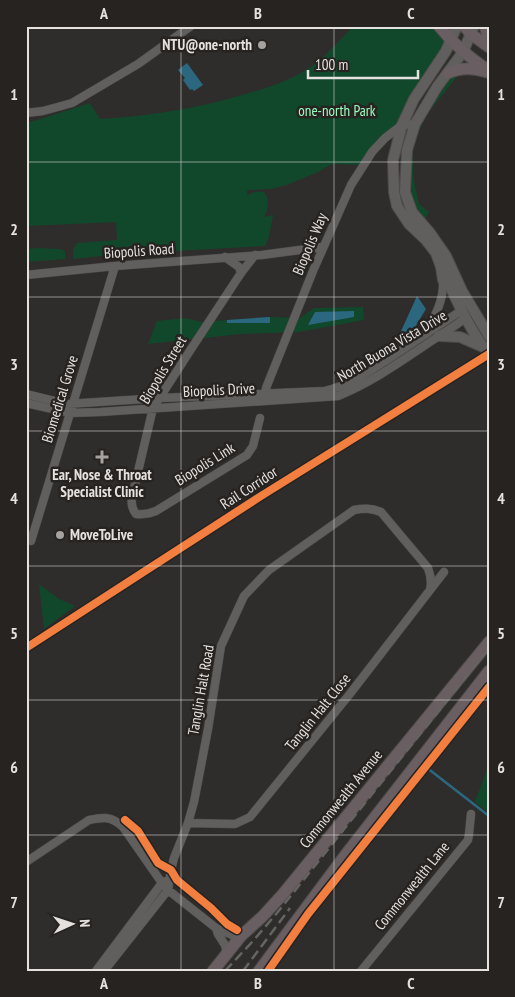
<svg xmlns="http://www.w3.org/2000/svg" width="515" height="997" font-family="'PT Sans Narrow',sans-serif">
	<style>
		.green { fill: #11482b }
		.water { fill: #2b677f }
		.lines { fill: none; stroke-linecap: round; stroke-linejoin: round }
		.stream { stroke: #2b677f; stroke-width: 2.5 }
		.street-casing { stroke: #4d4a48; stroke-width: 9 }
		.secondary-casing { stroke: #4d4a48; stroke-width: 12 }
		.primary-casing { stroke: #4d4a48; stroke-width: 13 }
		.street { stroke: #615f5e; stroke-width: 8 }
		.secondary { stroke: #615f5e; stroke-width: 10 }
		.primary { stroke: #695e61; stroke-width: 11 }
		.rail { stroke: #666463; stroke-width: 2.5; stroke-dasharray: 10 5; stroke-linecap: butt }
		.cycleway-casing { stroke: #272320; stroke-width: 11 }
		.cycleway { stroke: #f27e40; stroke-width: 8 }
		.grid { fill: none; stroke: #e4e1df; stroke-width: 1; stroke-opacity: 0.55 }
		.poi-dot { fill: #a5a2a0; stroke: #272320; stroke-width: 2 }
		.labels { text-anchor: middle; stroke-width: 5; stroke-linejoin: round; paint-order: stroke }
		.poi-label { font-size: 15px; font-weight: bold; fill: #e4e1df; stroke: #272320; text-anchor: end }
		.park-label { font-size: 15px; fill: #9bfec0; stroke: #272320 }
		.street-label { font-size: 15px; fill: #e4e1df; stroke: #272320 }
		.neatline { fill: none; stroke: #e4e1df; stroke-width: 2 }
		.grid-label { font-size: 16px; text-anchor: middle; font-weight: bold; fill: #e4e1df }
	</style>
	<rect width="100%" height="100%" fill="#2f2d2b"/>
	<path class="green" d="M353,26H439L451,41L402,125L363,165L332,164L318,172L287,185L271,189L247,190V196C252,192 258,190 265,193C269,201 269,209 264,217L273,215L269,237L265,246L121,254L73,259V250L77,243L117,240L116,222L26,226V121L31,122L90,103L100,119C148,116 195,109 242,95C268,88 293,80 315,64C329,53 341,39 353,26Z
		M464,68L427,114L418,133L413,149V177L419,204L429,212L419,229L412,220L405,181L416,127L437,87Z
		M38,248L60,249L65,251V259L26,262V249Z
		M363,307L364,320L299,332L241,334L148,344L157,321L186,318L201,322L270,317L300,318L314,308Z
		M39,584L59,599L75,606L44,629Z
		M489,764V813L475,802Z"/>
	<path class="water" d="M187,63L203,85L194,91L192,89L190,90L183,80L185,78L178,70Z
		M417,296L426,309L415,327L397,340Z
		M354,311V317L308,325L315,312Z
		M270,317V323H227V320Z"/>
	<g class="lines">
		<path class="stream" d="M421,765L422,764L489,816"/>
		<g class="street-casing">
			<path id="street" d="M26,113L43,111L72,103L138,64L191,26
				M255,255L241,273L195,343L153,408L132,497C131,503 132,509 136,514C144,515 149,514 156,511L247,455L253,446L260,418
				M225,257L239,267L241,273
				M26,275L115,266L262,255L322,247
				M425,334C435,316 444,301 443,280
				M26,394L67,404L160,398L325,391C350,385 369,371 390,358C414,342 438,326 462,310
				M265,397L266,388L313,271L351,185L372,152L385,138L402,125L415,124
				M26,403L70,413L100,412L338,396C375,381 407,357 439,336C448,330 457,325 465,318
				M31,541L115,266
				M188,823L235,824L250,817L349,695L444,572
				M26,862L89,820C104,817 111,816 123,827L162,883L168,890L216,928L232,935L241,936
				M216,928L218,934L225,945L227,954
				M96,971L162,883L166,881
				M104,971L168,890L171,870L174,858L188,823L194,802L208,729L221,646L244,596L269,570L354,510C364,508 371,508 381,512L428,568C431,576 432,582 430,590
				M361,971L468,840L469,834L471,814"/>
		</g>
		<g class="secondary-casing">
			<path id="secondary" d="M474,26L463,52L437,87L415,124L407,150L405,192L412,212L430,233L446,256L462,291L489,336
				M443,272C457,300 469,330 489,354
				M443,280L441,267L436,253L426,240L409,224L397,206L394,192L393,160L402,125L414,99L446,51L457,26
				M439,336L460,337L483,347"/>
		</g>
		<g class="primary-casing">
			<path id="primary" d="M439,26C454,45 469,57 489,71
				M464,26L471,34L489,47
				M485,26L489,40
				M448,73C462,67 473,68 487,72
				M213,971L241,936L263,916L283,894L489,642
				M259,971L347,853L489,671"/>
		</g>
		<use href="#street" class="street"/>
		<use href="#secondary" class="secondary"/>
		<use href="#primary" class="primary"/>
		<path class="rail" d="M225,971L253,941L277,913L489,648
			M243,971L290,908"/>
		<g class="cycleway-casing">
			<path id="cycleway" d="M26,648L261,496L489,354
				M125,820L138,831L158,863L171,870L177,880L211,908L227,924L237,930
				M268,971L308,914L489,687"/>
		</g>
		<use href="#cycleway" class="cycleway"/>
	</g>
	<path class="grid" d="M181,26V971M334,26V971M26,162H489M26,297H489M26,431H489M26,566H489M26,700H489M26,835H489"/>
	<g class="poi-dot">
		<circle cx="262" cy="45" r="5"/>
		<path d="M99.5 449.5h5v5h5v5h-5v5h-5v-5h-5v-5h5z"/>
		<circle cx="60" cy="535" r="5"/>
	</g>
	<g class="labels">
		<g class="poi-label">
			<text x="252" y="50">NTU@one-north</text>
			<text x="102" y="480" text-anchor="middle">Ear, Nose &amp; Throat<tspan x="102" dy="17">Specialist Clinic</tspan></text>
			<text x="70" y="540" text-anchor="start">MoveToLive</text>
		</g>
		<g class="park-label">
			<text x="337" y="116">one-north Park</text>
		</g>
		<g class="street-label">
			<text transform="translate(310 244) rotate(-67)" y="5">Biopolis Way</text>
			<text transform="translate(139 251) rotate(-4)" y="5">Biopolis Road</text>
			<text transform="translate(392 346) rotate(-31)" y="5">North Buona Vista Drive</text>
			<text transform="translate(163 370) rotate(-59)" y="5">Biopolis Street</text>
			<text transform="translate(219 390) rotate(-3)" y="5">Biopolis Drive</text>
			<text transform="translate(60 399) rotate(-73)" y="5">Biomedical Grove</text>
			<text transform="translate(205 464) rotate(-32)" y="5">Biopolis Link</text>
			<text transform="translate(249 488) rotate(-33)" y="5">Rail Corridor</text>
			<text transform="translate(201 690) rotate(-80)" y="5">Tanglin Halt Road</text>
			<text transform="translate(318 712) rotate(-51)" y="5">Tanglin Halt Close</text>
			<text transform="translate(341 799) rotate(-51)" y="5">Commonwealth Avenue</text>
			<text transform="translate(412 886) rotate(-51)" y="5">Commonwealth Lane</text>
		</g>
	</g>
	<rect width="515" height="997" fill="none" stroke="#272320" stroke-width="55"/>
	<g transform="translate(72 924) rotate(87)" stroke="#272320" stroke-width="4" paint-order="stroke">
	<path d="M0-4L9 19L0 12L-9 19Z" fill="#e4e1df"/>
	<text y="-8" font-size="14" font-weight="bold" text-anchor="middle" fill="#e4e1df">N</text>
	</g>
	<path d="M308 70v8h110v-8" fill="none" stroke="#e4e1df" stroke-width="2.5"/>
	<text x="315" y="70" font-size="15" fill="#e4e1df" stroke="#272320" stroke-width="4" paint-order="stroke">100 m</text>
	<rect x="28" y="28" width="460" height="942" class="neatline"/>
	<g class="grid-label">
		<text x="104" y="19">A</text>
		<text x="258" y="19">B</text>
		<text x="411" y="19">C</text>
		<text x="14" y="100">1</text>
		<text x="501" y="100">1</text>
		<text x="14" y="235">2</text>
		<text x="501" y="235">2</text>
		<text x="14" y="370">3</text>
		<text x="501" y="370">3</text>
		<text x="14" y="504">4</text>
		<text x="501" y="504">4</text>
		<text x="14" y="639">5</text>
		<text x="501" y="639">5</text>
		<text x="14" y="773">6</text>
		<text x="501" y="773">6</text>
		<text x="14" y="908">7</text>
		<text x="501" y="908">7</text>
		<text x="104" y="989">A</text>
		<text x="258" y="989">B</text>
		<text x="411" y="989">C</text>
	</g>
</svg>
